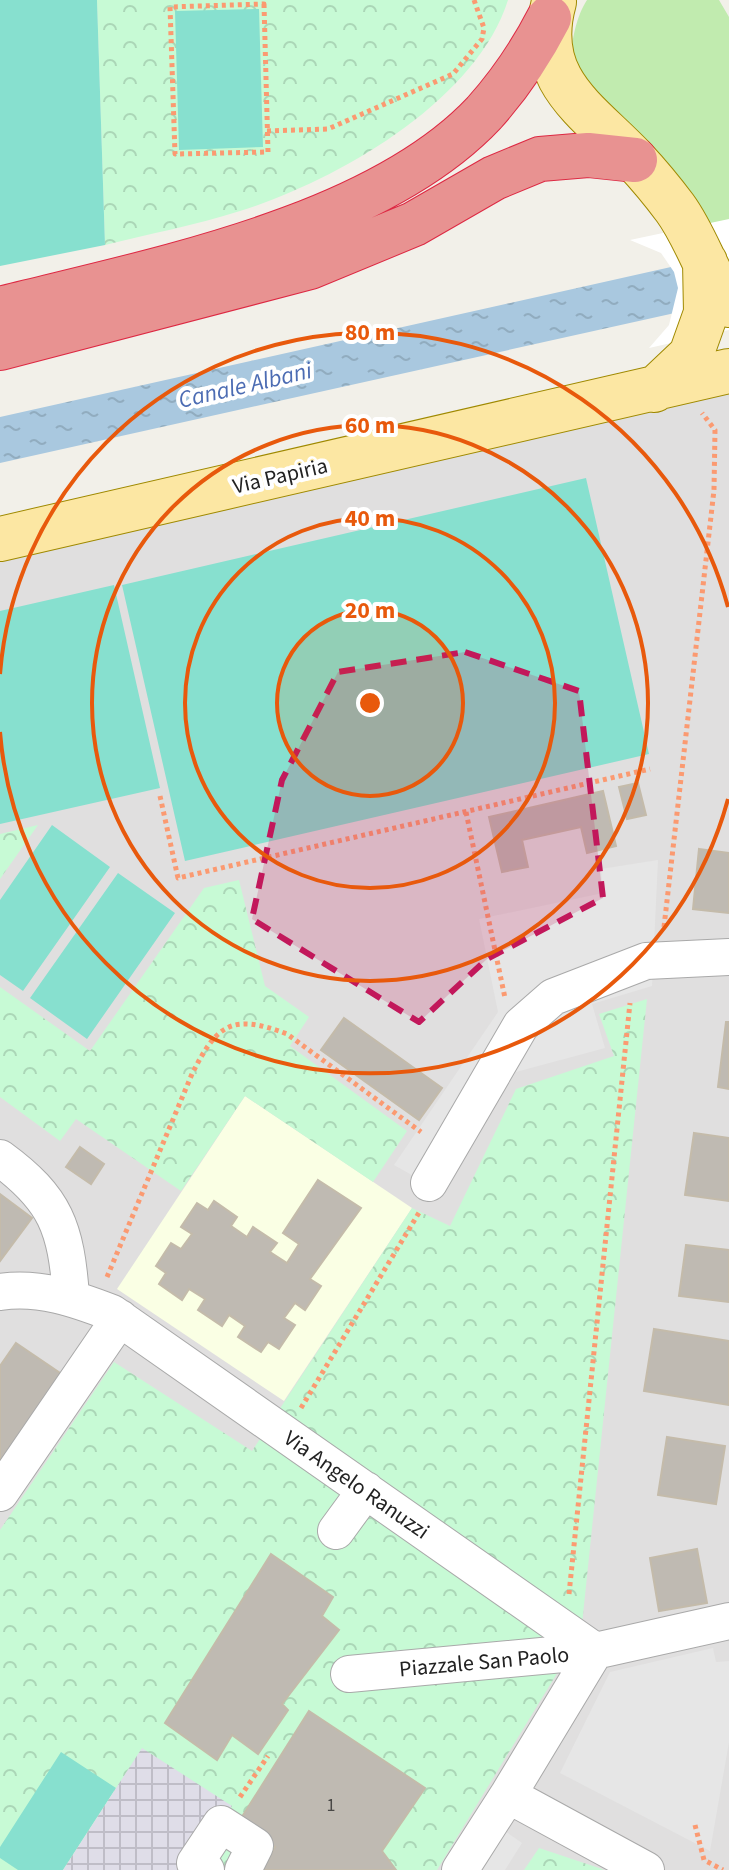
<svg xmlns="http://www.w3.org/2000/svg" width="729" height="1870" font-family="'Source Sans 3',sans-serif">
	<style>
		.residential { fill: #e0dfdf }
		.education { fill: #faffe4 }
		.park { fill: url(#park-crowns) }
		.garden { fill: #c1ebaf }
		.pitch { fill: #87e0cf }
		.parking { fill: #e6e6e6 }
		.plaza { fill: url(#plaza-grid) }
		.water { fill: url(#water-ripples) }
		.pier { fill: #fff }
		.building { fill: #bfbab2; stroke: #c4bbaa; stroke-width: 2 }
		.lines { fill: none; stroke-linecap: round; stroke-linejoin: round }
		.minor-casing { stroke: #a9a9a9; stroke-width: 38 }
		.major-casing { stroke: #9f8900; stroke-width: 46 }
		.highway-casing { stroke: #dd2943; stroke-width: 46 }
		.path { stroke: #fb9a71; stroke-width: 5; stroke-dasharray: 4 4; stroke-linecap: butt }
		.minor { stroke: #fff; stroke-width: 36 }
		.major { stroke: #fce7a3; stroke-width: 44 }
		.highway { stroke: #e89291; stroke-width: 44 }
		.marked { fill: #c2185b; fill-opacity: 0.2; stroke: #c2185b; stroke-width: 6; stroke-dasharray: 16 10; stroke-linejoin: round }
		.ring { fill: none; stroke: #e8590c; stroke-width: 4 }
		.labels { text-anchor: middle; stroke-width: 8; stroke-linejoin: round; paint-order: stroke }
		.number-label { font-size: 18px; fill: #494846 }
		.street-label { font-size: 22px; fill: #222; stroke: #fff }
		.water-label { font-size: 24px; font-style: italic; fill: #4c6cb3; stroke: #fff }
		.centre { fill: #e8590c; stroke: #fff; stroke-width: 4 }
		.ring-label { font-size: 24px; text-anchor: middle; font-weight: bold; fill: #e8590c; stroke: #fff; stroke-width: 8; stroke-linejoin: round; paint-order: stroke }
	</style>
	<defs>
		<pattern id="park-crowns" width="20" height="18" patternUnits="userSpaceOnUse" patternTransform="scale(2)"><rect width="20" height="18" fill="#c7fad5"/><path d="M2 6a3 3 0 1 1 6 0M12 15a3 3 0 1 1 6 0" fill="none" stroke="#abd6b7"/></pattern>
		<pattern id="plaza-grid" width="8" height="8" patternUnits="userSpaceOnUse" patternTransform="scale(2)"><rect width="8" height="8" fill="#dfdde8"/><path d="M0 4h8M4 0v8" fill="none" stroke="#bfbdc7"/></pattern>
		<pattern id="water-ripples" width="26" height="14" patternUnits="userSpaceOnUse" patternTransform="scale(2)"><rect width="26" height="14" fill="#a9c8df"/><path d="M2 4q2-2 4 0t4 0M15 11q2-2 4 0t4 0" fill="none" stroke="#91acbf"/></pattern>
	</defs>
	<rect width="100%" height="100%" fill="#f2f0e9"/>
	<path class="residential" d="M729,394V1870H0V562Z"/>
	<path class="education" d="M245,1096L412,1208L284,1401L117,1289Z"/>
	<path class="park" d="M97,0H508C476,102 336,181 240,211C196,225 149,234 105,245Z
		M38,825L0,879V834Z
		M239,880L265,986L309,1017L290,1046L407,1131L373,1182L245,1096L181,1191L76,1119L60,1141L0,1097V987L90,1051L204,888Z
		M647,999L581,1634L437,1870H0V1530L114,1362L252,1451L412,1208L450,1226L516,1089L614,1056L599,1014Z
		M539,1848L602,1869L603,1870H524Z"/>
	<path class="garden" d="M587,0H719L729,17V245C691,204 587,108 573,60C569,44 578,13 587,0Z"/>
	<path class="pitch" d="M0,0H97L105,245L0,266Z
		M259,9L263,147L179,150L175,11Z
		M586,478L649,754L185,861L122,585Z
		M114,585L160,788L0,824V611Z
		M52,825L110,867L23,991L0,975V900Z
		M118,873L175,913L87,1039L30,998Z
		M61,1752L116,1788L63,1870H18L0,1858V1847Z"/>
	<path class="parking" d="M658,860L652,986L592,1004L605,1048L516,1072L442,1192L394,1165L498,1012L479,919L603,893L601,869Z
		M713,1648L716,1662L729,1661V1742L710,1851L560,1773L610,1672Z
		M485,1817L522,1843L505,1870H451Z"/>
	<path class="plaza" d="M142,1748L232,1806L191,1870H63Z"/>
	<path class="water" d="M729,254V301L0,463V417Z"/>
	<path class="pier" d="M729,219V330L649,348L669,325L678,288L674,272L661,253L630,240Z"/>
	<path class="building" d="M638,783L646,815L627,819L619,787Z
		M603,791L616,846L587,853L581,827L522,840L528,867L502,872L489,817Z
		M699,849L729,853V913L693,909Z
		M344,1018L442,1088L419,1120L321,1050Z
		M726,1022H729V1089L718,1087Z
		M694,1133L729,1138V1201L685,1195Z
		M80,1147L104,1164L91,1184L66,1167Z
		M318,1180L361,1208L310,1279L321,1286L305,1310L295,1303L284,1318L295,1325L279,1349L268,1342L261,1352L238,1337L245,1326L229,1315L222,1326L198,1310L205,1299L189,1289L182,1300L159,1284L166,1273L156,1266L171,1243L181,1249L192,1234L181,1227L197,1203L208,1210L214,1201L237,1217L231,1226L247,1237L253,1227L277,1243L270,1252L287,1263L299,1244L283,1233Z
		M0,1194L32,1218L0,1261Z
		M686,1245L729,1250V1302L679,1296Z
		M654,1329L729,1341V1405L644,1391Z
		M16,1343L66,1377L0,1473V1366Z
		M667,1437L725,1446L716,1504L658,1495Z
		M697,1549L707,1603L659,1611L650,1558Z
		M271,1554L333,1597L322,1616L339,1630L282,1704L288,1710L258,1754L232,1735L217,1760L165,1723Z
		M309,1711L425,1788L382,1851L396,1870H261L275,1847L238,1823Z"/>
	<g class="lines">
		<g class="minor-casing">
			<path id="minor" d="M0,1158C56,1199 66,1228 71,1296
				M429,1183L521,1025L553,997L646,961L729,957
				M0,1292C39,1286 76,1299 112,1313L595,1651
				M0,1493L120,1318
				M336,1531L366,1490
				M595,1651L508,1795L646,1870
				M349,1674L595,1651L729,1621
				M206,1870L195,1863L221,1824L255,1846L243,1870
				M460,1870L508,1795"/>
		</g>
		<g class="major-casing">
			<path id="major" d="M554,2C532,81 589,111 635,160C649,175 663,192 675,208C697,238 707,276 729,305
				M654,390L691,355L706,313L705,262
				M0,539L729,371"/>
		</g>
		<g class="highway-casing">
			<path id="highway" d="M0,309C150,271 375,229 484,113C510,84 531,53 549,18
				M0,348L310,267L414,224L494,178L540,159L588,155L635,160"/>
		</g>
		<path class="path" d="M264,4L268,152L175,154L170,7Z
			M267,131L328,129L453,74L482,39L484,28L474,0
			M160,796L178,878L650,769
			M466,812L505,998
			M664,927L714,490L715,430L702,413
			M107,1277L192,1074C217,1024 232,1013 287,1034L421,1132
			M301,1408L420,1211
			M569,1594L630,1003
			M240,1797L268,1756
			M695,1825L704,1860L723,1870"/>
		<use href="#minor" class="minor"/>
		<use href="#major" class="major"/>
		<use href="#highway" class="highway"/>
	</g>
	<path class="marked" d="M465,652L579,691L603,898L487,959L419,1022L252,919L282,780L338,672Z"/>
	<circle cx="370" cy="703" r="93" fill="#e8590c" fill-opacity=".12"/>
	<g class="ring">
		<circle cx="370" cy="703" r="93"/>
		<circle cx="370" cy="703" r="185"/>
		<circle cx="370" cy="703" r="278"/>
		<path d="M728 799A371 371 0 0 1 0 732M0 674A371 371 0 0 1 728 607"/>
	</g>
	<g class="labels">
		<g class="number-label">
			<text x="331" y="1811">1</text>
		</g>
		<g class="street-label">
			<text transform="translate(280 475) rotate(-13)" y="8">Via Papiria</text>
			<text transform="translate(357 1484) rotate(35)" y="8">Via Angelo Ranuzzi</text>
			<text transform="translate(484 1661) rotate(-5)" y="8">Piazzale San Paolo</text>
		</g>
		<g class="water-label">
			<text transform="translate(245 385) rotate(-13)" y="8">Canale Albani</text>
		</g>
	</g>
	<circle cx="370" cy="703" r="12" class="centre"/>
	<g class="ring-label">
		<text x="370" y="340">80 m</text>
		<text x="370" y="433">60 m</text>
		<text x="370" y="526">40 m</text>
		<text x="370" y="618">20 m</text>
	</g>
</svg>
